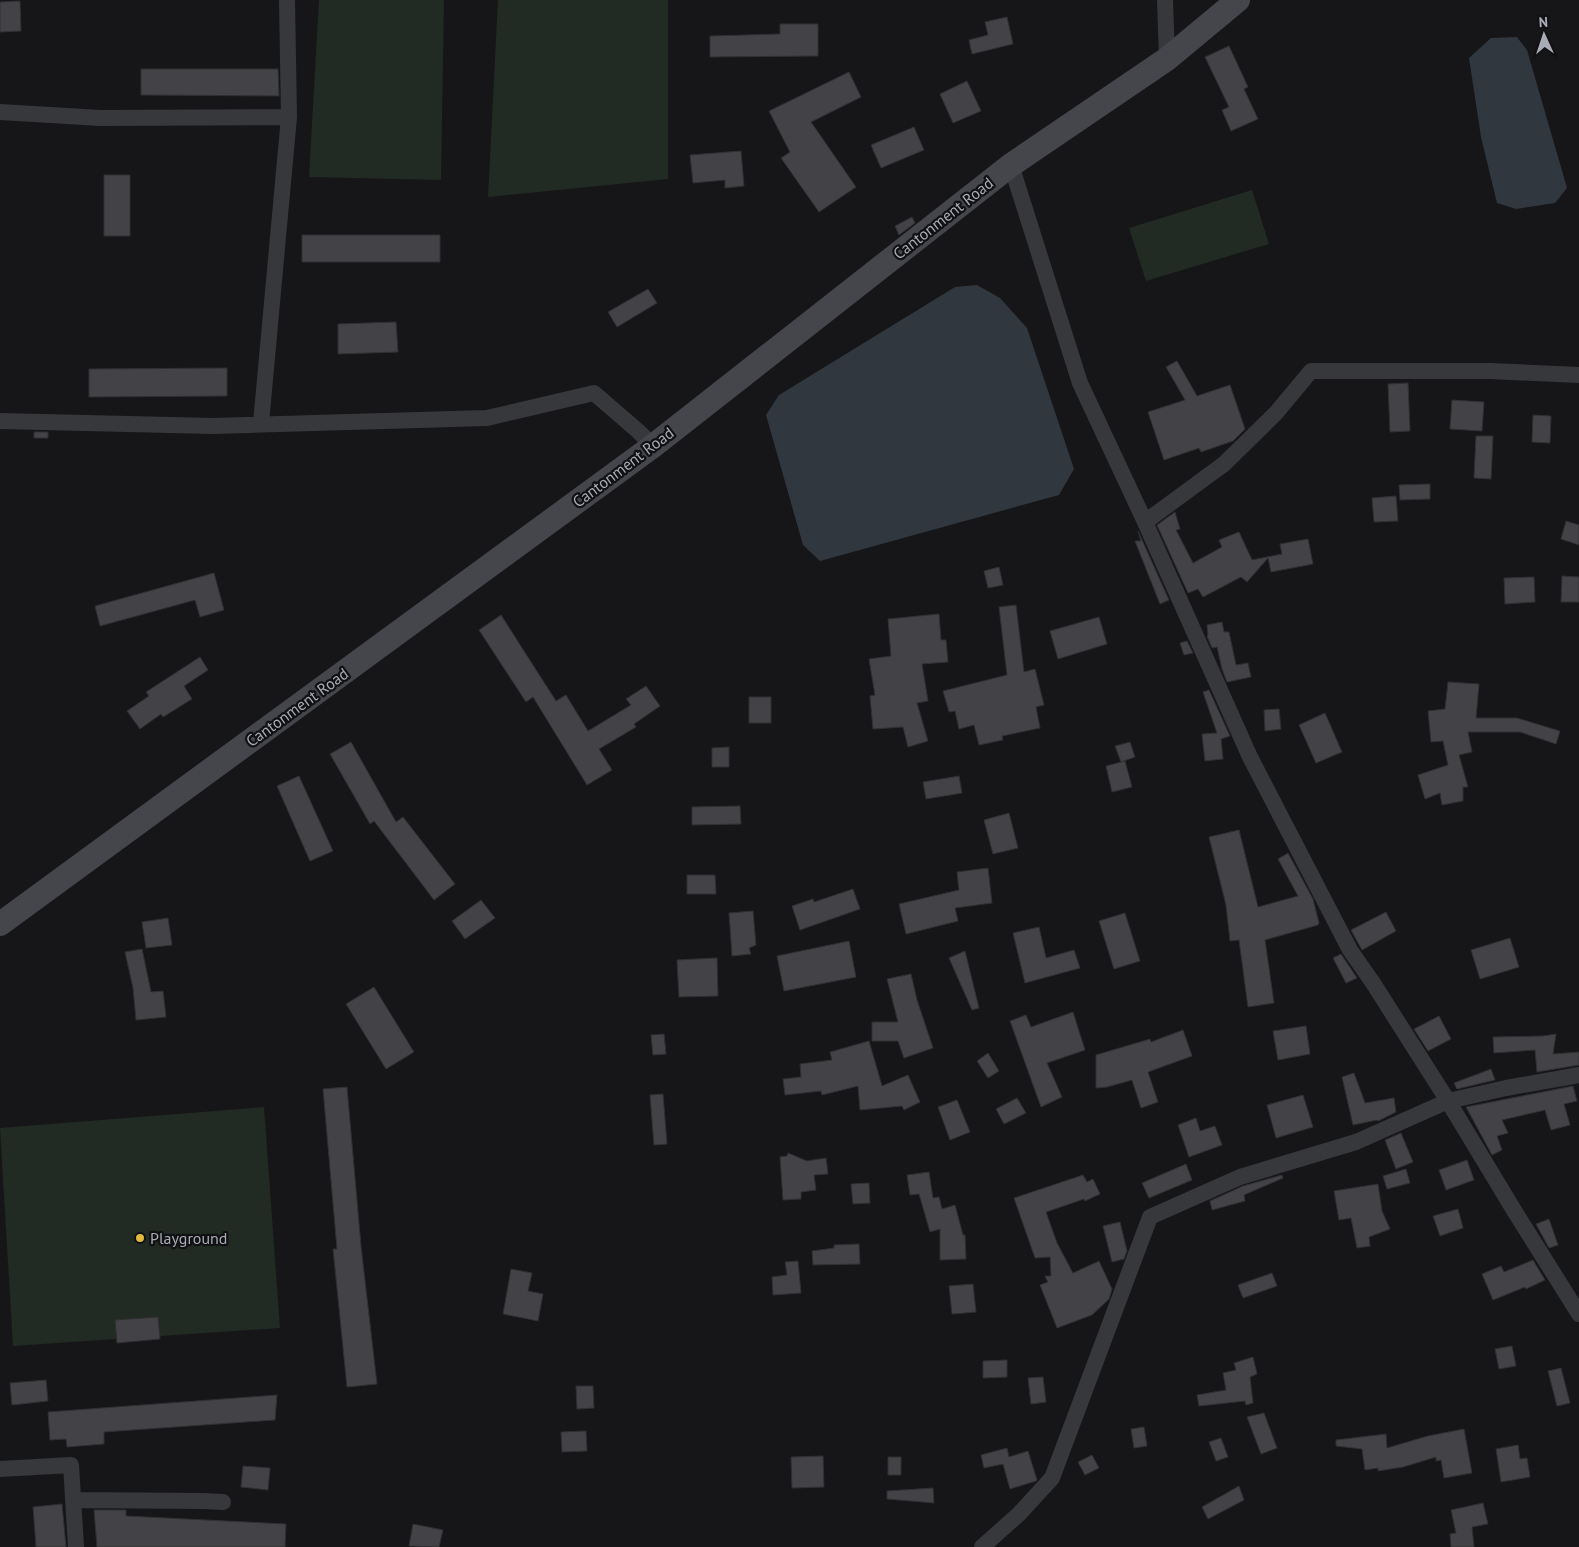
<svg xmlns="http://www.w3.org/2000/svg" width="1579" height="1547" font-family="'PT Sans',sans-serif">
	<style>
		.green { fill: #222a24 }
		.water { fill: #30373f }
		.building { fill: #434347; stroke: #303033 }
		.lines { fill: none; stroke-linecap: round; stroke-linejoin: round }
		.street { stroke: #37383c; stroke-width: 16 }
		.secondary { stroke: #45464c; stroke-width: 24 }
		.poi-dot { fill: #e3b942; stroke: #111113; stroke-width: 2 }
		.labels { text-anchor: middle; stroke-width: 4.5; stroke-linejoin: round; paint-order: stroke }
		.street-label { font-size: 16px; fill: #a9acb6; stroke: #111113 }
		.poi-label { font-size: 16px; fill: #a9acb6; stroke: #111113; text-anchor: start }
	</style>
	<rect width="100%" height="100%" fill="#161618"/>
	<path class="green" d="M319,0H444L441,180L309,177Z
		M498,0H668V179L488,197Z
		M1252,190L1269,244L1146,281L1129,228Z
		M264,1107L280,1328L13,1346L0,1128Z"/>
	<path class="water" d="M1517,37L1527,50L1567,188L1555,203L1516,209L1497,203L1481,137L1469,58L1491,38Z
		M977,285L1000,298L1027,328L1074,469L1059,495L820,561L803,545L766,415L779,395L955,287Z"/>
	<path class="building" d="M20,1L21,31L0,32V2Z
		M1007,17L1013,44L972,54L969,40L988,35L985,22Z
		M780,24H818V56L710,57V36L780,34Z
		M1229,46L1248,87L1244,89L1258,119L1231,131L1222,110L1229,107L1205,57Z
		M141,69H278L279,96L141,95Z
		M849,72L861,97L811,122L856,187L819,212L781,158L790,152L769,111Z
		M967,81L981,111L953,123L940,94Z
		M914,127L924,150L881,168L871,145Z
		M741,151L744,186L725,188V180L693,183L690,155Z
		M104,175H130V236H104Z
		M912,217L915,223L899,235L895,226Z
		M302,235H440V262H302Z
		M648,289L657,303L617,327L608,312Z
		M396,322L398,352L338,354V324Z
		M1177,361L1197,396L1230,385L1245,429L1233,441L1201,452L1199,448L1164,460L1148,412L1185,400L1166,367Z
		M227,368V396L89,397V369Z
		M1408,383L1410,431L1390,432L1388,384Z
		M1452,400L1484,402L1482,431L1450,429Z
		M1533,415L1551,416L1550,443L1532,442Z
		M34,432H48V438H34Z
		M1476,436H1493L1491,479L1474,478Z
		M1430,484V499L1400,500L1399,485Z
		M1396,496L1398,521L1374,522L1372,498Z
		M1175,512L1180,529L1176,530L1193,563L1222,547L1219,540L1239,532L1252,560L1282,554L1280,544L1308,539L1313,564L1271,572L1268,558L1247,582L1241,577L1203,597L1198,589L1188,593L1157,525Z
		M1566,521L1579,525V545L1561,539Z
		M1138,531L1169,600L1160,604L1135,541H1141Z
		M999,567L1003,585L988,588L984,571Z
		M214,573L224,610L200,617L195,600L100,626L95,606Z
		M1562,576L1579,577V602H1561Z
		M1534,577L1535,602L1505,604L1504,578Z
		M1016,605L1024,672L1035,669L1044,705L1036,707L1040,728L1002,736L1003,740L979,745L974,725L959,729L955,711L949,712L943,691L1007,675L999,607Z
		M939,614L941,640H946L948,662L922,664L928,701L917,703L928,741L908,747L903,727L873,729L870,696L875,695L869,659L891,656L888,619Z
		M501,615L556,701L566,695L588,731L631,705L626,699L646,686L660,706L634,724L636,727L599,749L612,770L587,785L533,697L526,702L479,630Z
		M1099,617L1107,644L1058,659L1050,631Z
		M1222,622L1224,632H1229L1236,665L1248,663L1251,677L1227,682L1222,669L1217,647L1212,648L1207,636L1208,635L1207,625Z
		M1187,641L1193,653L1184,655L1180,643Z
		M200,657L208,670L184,686L192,699L163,717L161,714L140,729L127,711L149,696L146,692Z
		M1448,682L1479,684L1476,718H1517L1560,731L1556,744L1520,732H1468L1472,752L1459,755L1468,787H1463V801L1442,805L1440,793L1425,799L1418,775L1448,765L1443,741L1431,742L1428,711L1445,709Z
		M1209,690L1230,736L1221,739L1223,759L1205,761L1202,734L1217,733L1203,692Z
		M749,697H771V723H749Z
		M1279,709L1281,729L1265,731L1264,710Z
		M1325,713L1342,752L1316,763L1299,725Z
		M351,742L396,822L403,817L455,884L434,900L374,821L370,824L330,754Z
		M1130,742L1135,757L1121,762L1115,746Z
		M729,747V767H712V748Z
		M1125,761L1132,787L1112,792L1106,766Z
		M299,776L333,851L310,861L277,786Z
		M959,776L962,793L926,799L923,782Z
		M740,806L741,824L692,825V807Z
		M1009,813L1018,848L993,854L984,820Z
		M1239,830L1258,907L1298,896L1278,859L1288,853L1313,899L1319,923L1318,925L1265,940L1274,1003L1248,1007L1239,940L1230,941L1226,905L1209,837Z
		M988,868L992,903L955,908L958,921L906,934L899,904L959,890L957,872Z
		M687,875H715L716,894H687Z
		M853,889L860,909L800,930L792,906L813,899L814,902Z
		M481,900L495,918L465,939L452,921Z
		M753,911L756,945L749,948L751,954L732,956L729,913Z
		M1386,912L1396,931L1362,950L1351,930Z
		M1125,913L1140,961L1114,969L1099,921Z
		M168,918L172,945L146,948L142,922Z
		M1039,927L1046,958L1074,950L1080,968L1025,983L1013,933Z
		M1510,938L1519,967L1480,979L1471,950Z
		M849,941L856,977L784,991L777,956Z
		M142,949L151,992L163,991L166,1017L136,1020L133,988L125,952Z
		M965,951L979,1008L972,1010L949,958Z
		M1341,954L1357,978L1346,983L1333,958Z
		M717,958L718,996L679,997L677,960Z
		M911,974L917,1000L933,1048L904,1058L898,1041H872V1022H898L887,979Z
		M374,987L414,1052L386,1069L346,1004Z
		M1073,1012L1085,1050L1047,1063L1062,1097L1041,1107L1010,1021L1026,1015L1031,1027Z
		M1439,1016L1451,1039L1428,1051L1414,1029Z
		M1306,1026L1310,1054L1278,1060L1273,1031Z
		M1183,1030L1192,1056L1148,1072L1158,1102L1141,1108L1132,1080L1107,1087L1096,1088V1055L1150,1039L1151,1042Z
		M664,1034L666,1054L653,1055L651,1035Z
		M1556,1034L1553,1054L1579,1052V1065L1537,1072L1535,1050L1494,1053L1493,1037L1543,1036Z
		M869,1041L882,1086L908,1075L920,1102L904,1110L902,1106L860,1110L858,1086L822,1095L821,1091L785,1095L783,1079L801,1077L800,1064L832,1060L830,1052Z
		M988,1053L999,1071L988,1078L977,1061Z
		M1491,1069L1495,1080L1457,1089L1454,1083Z
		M1354,1073L1365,1103L1394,1098L1396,1112L1378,1121L1377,1120L1353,1125L1342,1077Z
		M1573,1086L1577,1101L1564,1104L1570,1125L1551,1130L1545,1110L1502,1120L1508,1133L1497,1136L1502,1150L1492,1155L1466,1107Z
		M347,1087L361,1246L377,1384L347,1387L333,1249H337L323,1089Z
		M663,1094L667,1144L654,1145L650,1095Z
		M1303,1095L1313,1127L1276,1138L1267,1105Z
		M1017,1098L1026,1113L1004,1124L996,1109Z
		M957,1100L970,1132L950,1140L938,1107Z
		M1196,1118L1200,1131L1215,1126L1222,1145L1189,1157L1178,1125Z
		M1401,1133L1413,1162L1396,1169L1385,1140Z
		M788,1153L807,1161L826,1158L828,1174L814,1175L816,1190L801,1192V1199L783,1200L780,1157L787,1156Z
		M1467,1160L1474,1180L1446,1190L1439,1170Z
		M1186,1164L1192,1180L1149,1198L1142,1183Z
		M1406,1169L1410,1183L1387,1189L1383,1176Z
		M929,1172L933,1198L939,1197L942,1209L955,1205L963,1235H965L966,1259L940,1260V1229L930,1232L919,1194L910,1195L907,1175Z
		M1083,1175L1087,1182L1093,1179L1100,1194L1085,1201L1084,1199L1046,1212L1057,1243L1073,1273L1099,1261L1112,1289L1109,1299L1092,1315L1057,1328L1040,1285L1048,1282L1045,1276H1051L1050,1257L1035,1258L1014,1198Z
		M1282,1175L1283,1178L1244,1195L1245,1201L1212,1210L1210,1201L1243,1186Z
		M869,1183L870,1203L853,1204L851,1184Z
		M1378,1184L1382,1211L1390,1229L1369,1237L1370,1246L1357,1248L1351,1218L1339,1220L1334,1191Z
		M1458,1209L1463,1228L1440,1236L1433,1216Z
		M1549,1219L1558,1245L1549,1248L1536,1224Z
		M1120,1222L1127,1251L1124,1259L1112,1262L1103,1226Z
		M859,1244L860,1264L813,1265L812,1251L834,1248V1245Z
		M1533,1260L1545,1280L1526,1289L1525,1287L1493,1300L1482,1274L1501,1266L1504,1272Z
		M798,1261L801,1293L773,1295L772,1277L787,1275L785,1262Z
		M511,1269L532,1273L528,1291L543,1294L538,1321L503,1314Z
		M1272,1273L1277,1286L1243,1298L1238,1285Z
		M973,1284L976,1312L952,1314L949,1286Z
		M158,1317L160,1339L117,1343L115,1320Z
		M1512,1346L1516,1366L1499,1369L1495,1349Z
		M1253,1357L1257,1374L1250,1377L1253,1403L1246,1405L1245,1401L1199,1406L1197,1395L1226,1390L1223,1373L1236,1370L1234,1363Z
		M1007,1360V1377L983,1378V1361Z
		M1561,1368L1570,1403L1557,1406L1548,1371Z
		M1043,1377L1046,1402L1031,1404L1028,1378Z
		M46,1380L48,1401L12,1405L10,1383Z
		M576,1386H593L594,1408L577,1409Z
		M277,1395L275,1420L104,1432V1444L67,1447L66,1439L50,1440L48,1412Z
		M1264,1413L1277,1448L1261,1454L1247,1417Z
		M1144,1427L1147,1446L1134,1448L1131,1429Z
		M1464,1429L1472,1473L1444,1478L1441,1460L1436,1461V1457L1403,1467L1378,1471V1468L1365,1470L1362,1449L1336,1446V1440L1386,1434L1387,1448L1428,1436Z
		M586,1431L587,1451L562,1452L561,1432Z
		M1221,1438L1228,1457L1216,1461L1209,1442Z
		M1518,1445L1520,1459L1527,1458L1530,1477L1501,1482L1496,1449Z
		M1007,1448L1009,1457L1028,1451L1037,1480L1036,1481L1010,1489L1003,1464L984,1468L981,1455Z
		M1092,1455L1099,1468L1085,1475L1078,1462Z
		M823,1456L824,1487L792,1488L791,1457Z
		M888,1457H901V1475H888Z
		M243,1466L270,1468L268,1490L241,1487Z
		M1239,1486L1244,1500L1208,1519L1202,1507Z
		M933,1488L934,1503L887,1499V1491Z
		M1483,1503L1488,1524L1472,1527L1474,1547H1451L1450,1534L1456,1533L1451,1510Z
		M62,1504L66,1547H36L33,1507Z
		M94,1510H126V1516L286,1524L285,1547H97Z
		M413,1524L443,1530L439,1547L409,1546Z"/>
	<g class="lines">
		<path class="street" d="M1165,0L1167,59
			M0,112L100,118L289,117
			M1011,165L1080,383L1145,522L1250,757L1350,950L1373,983L1448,1101L1515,1212L1579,1314
			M0,421L213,426L487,418L594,393L638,431L653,446
			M261,423L289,117L287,0
			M1145,522L1224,464L1276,413L1311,371H1490L1579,375
			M0,1469L71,1465L76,1547
			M73,1500L204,1501L223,1502
			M982,1547L1019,1514L1052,1478L1150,1217L1240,1177L1356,1142L1448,1101L1506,1088L1579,1075"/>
		<path class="secondary" d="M0,924L653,446L1011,165L1167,59L1238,0"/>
	</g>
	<circle class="poi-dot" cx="140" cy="1238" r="5"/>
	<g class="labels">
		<g class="street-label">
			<text transform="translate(943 218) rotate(-38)" y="6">Cantonment Road</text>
			<text transform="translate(623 467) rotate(-37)" y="6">Cantonment Road</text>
			<text transform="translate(297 707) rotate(-36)" y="6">Cantonment Road</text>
		</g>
		<g class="poi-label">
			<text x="150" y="1244">Playground</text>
		</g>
	</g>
	<g transform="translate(1544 35) rotate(357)" stroke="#111113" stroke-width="4" paint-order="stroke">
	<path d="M0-4L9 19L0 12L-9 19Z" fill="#a9acb6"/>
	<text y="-8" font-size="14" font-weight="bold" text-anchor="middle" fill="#a9acb6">N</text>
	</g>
</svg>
